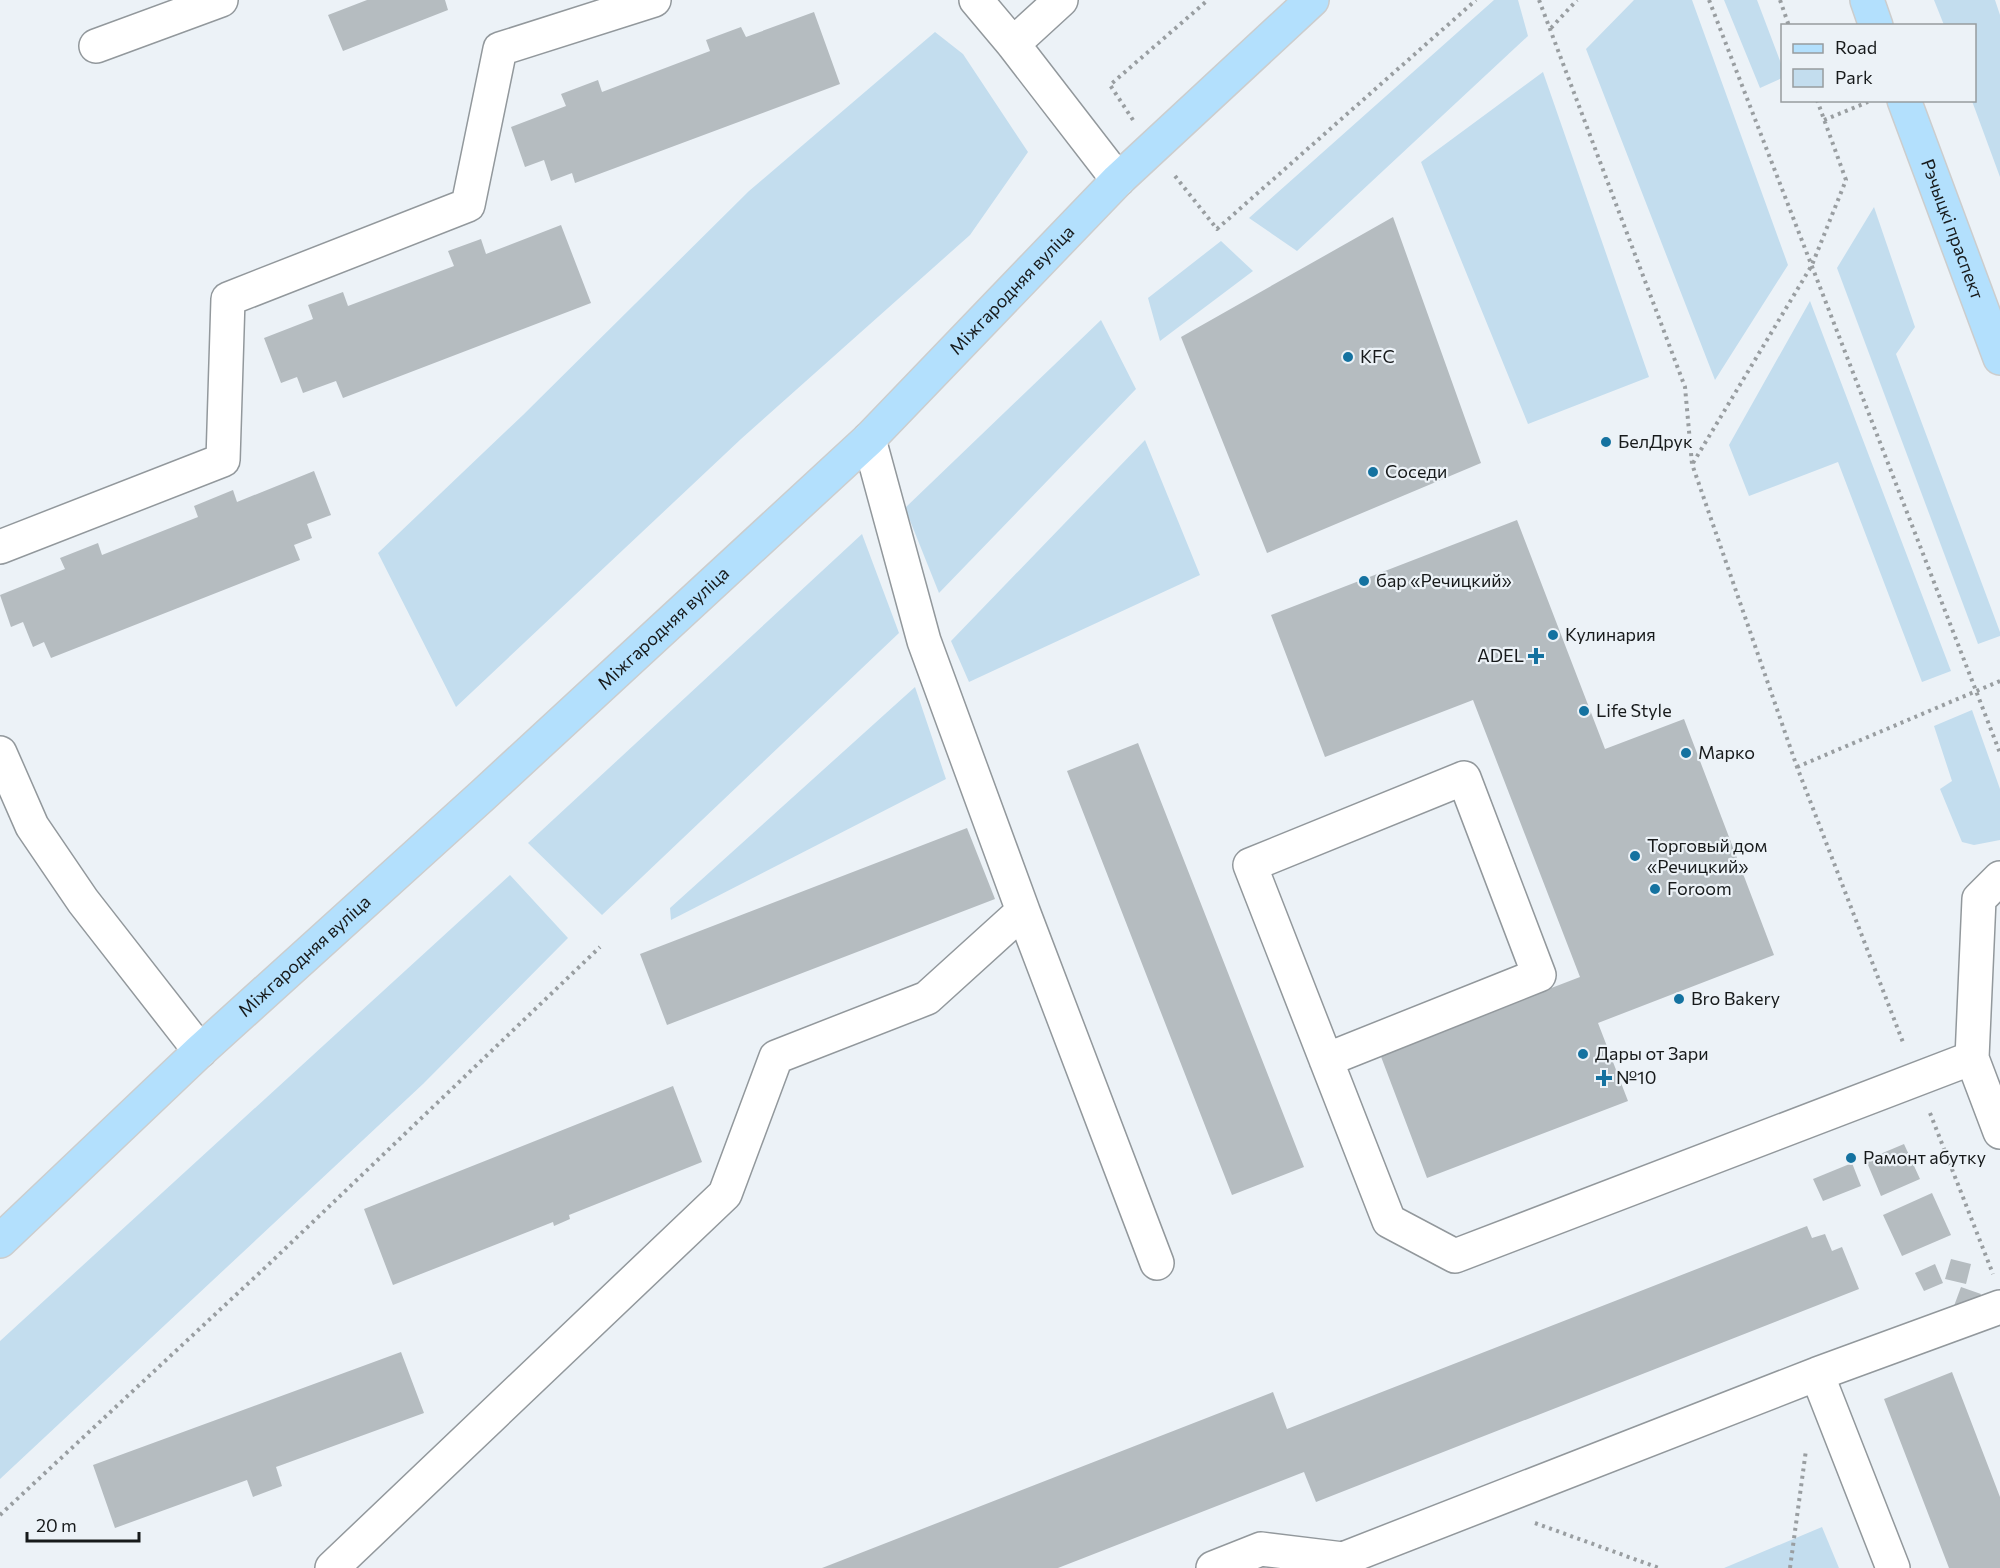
<svg xmlns="http://www.w3.org/2000/svg" width="2000" height="1568" font-family="Commissioner,sans-serif">
	<style>
		.green { fill: #c3ddee }
		.building { fill: #b5bcc0 }
		.lines { fill: none; stroke-linecap: round; stroke-linejoin: round }
		.minor-casing { stroke: #92989c; stroke-width: 36 }
		.major-casing { stroke: #cccdcd; stroke-width: 36 }
		.path { stroke: #999ea1; stroke-width: 4; stroke-dasharray: 3 4.5; stroke-linecap: butt }
		.minor { stroke: #fff; stroke-width: 33 }
		.major { stroke: #b3e0fd; stroke-width: 33 }
		.poi-dot { fill: #1472a0; stroke: #ecf2f7; stroke-width: 2 }
		.labels { text-anchor: middle; stroke-width: 4.5; stroke-linejoin: round; paint-order: stroke }
		.street-label { font-size: 18px; fill: #171a1b; stroke: #ecf2f7 }
		.poi-label { font-size: 18px; fill: #171a1b; stroke: #ecf2f7; text-anchor: start }
	</style>
	<rect width="100%" height="100%" fill="#ecf2f7"/>
	<path class="green" d="M1494,0H1518L1528,36L1297,251L1249,218Z
		M1634,0H1692L1788,265L1715,380L1586,49Z
		M1724,0H1757L1782,66V78L1760,88Z
		M1934,0H1995L2000,15V177L1972,101L1974,100V26L1944,25Z
		M935,32L963,54L1028,152L970,235L741,439L456,707L378,553L523,415L749,191Z
		M1543,72L1649,377L1528,424L1421,162Z
		M1874,207L1915,327L1896,354L2000,632V636L1978,644L1837,268Z
		M1221,241L1253,271L1160,341L1148,298Z
		M1810,301L1951,671L1922,682L1838,462L1749,496L1729,445Z
		M1101,320L1136,389L939,593L905,508Z
		M1145,440L1200,575L969,682L951,641Z
		M862,534L899,633L602,915L528,843Z
		M915,687L946,779L671,920L670,908Z
		M1972,710L2000,789V840L1974,845L1962,842L1940,789L1952,781L1934,726Z
		M510,875L568,938L423,1084L0,1479V1341Z
		M1822,1527L1839,1568H1724Z"/>
	<path class="building" d="M367,0H445L448,10L343,51L328,15Z
		M814,12L840,84L575,183L572,173L551,181L544,160L525,167L511,127L566,106L561,94L598,80L602,92L710,51L706,40L741,27L746,37Z
		M1393,217L1481,463L1267,553L1181,337Z
		M561,225L591,303L343,398L336,381L303,393L297,377L281,383L264,338L313,319L308,305L343,292L348,306L454,266L448,251L481,239L486,254Z
		M314,471L331,515L307,524L312,538L294,545L300,560L51,658L44,642L33,647L23,622L11,627L0,595L65,569L60,558L98,543L102,555L198,517L194,506L233,490L237,502Z
		M1517,520L1605,749L1684,719L1774,955L1598,1023L1628,1101L1427,1178L1380,1054L1580,977L1473,700L1325,757L1271,615Z
		M1138,743L1304,1167L1232,1195L1067,771Z
		M967,828L995,899L667,1025L640,954Z
		M673,1086L702,1162L569,1215L570,1219L554,1226L553,1222L393,1285L364,1209Z
		M1904,1144L1920,1179L1881,1196L1866,1160Z
		M1852,1163L1861,1186L1823,1201L1813,1179Z
		M1932,1193L1951,1235L1902,1256L1883,1215Z
		M1807,1226L1812,1238L1825,1234L1832,1251L1842,1247L1859,1289L1316,1502L1304,1472L1058,1568H822L1273,1392L1287,1429Z
		M1951,1259L1971,1264L1966,1284L1945,1279Z
		M1935,1264L1943,1283L1924,1291L1915,1273Z
		M1961,1287L1981,1294L1974,1313L1954,1306Z
		M401,1352L424,1413L276,1467L282,1486L253,1497L247,1480L115,1528L93,1465Z
		M1952,1372L2000,1497V1568H1949L1884,1399Z"/>
	<g class="lines">
		<g class="minor-casing">
			<path id="minor" d="M976,0L1013,44L1118,180
				M1013,44L1061,0
				M96,46L221,0
				M0,547L223,460L228,299L468,205L500,49L654,0
				M0,753L32,826L83,901L200,1051
				M2000,878L1979,899L1972,1058L2000,1132
				M1023,911L1157,1263
				M1326,1060L1539,975L1464,778L1250,865L1389,1221L1455,1256L1972,1058
				M332,1568L725,1194L776,1057L927,998L1023,911L924,641L869,439
				M1213,1568L1261,1549L1343,1559
				M1347,1568L1343,1559L1817,1374
				M1893,1568L1817,1374L2000,1307"/>
		</g>
		<g class="major-casing">
			<g id="major">
				<path d="M1867,0L1876,26"/>
				<path id="s1" d="M1904,100L2000,358"/>
				<path id="s2" d="M0,1241L200,1051L483,795L869,439L1118,180L1312,0"/>
			</g>
		</g>
		<path class="path" d="M1539,0L1685,387L1692,464L1797,767L1904,1045
			M1709,0L2000,753
			M1780,0L1789,26
			M1551,28L1577,0
			M1133,120L1110,85L1208,0
			M1824,120L1868,102
			M1175,176L1217,229L1476,0
			M1693,463L1812,265L1846,180L1817,100
			M1797,767L2000,681
			M1930,1113L1993,1274
			M0,1515L269,1264L600,947
			M1535,1523L1659,1568
			M1790,1568L1806,1450"/>
		<use href="#minor" class="minor"/>
		<use href="#major" class="major"/>
	</g>
	<g class="poi-dot">
		<circle cx="1348" cy="357" r="6"/>
		<circle cx="1606" cy="442" r="6"/>
		<circle cx="1373" cy="472" r="6"/>
		<circle cx="1364" cy="581" r="6"/>
		<circle cx="1553" cy="635" r="6"/>
		<path d="M1533 647h6v6h6v6h-6v6h-6v-6h-6v-6h6z"/>
		<circle cx="1584" cy="711" r="6"/>
		<circle cx="1686" cy="753" r="6"/>
		<circle cx="1635" cy="856" r="6"/>
		<circle cx="1655" cy="889" r="6"/>
		<circle cx="1679" cy="999" r="6"/>
		<circle cx="1583" cy="1054" r="6"/>
		<path d="M1601 1069h6v6h6v6h-6v6h-6v-6h-6v-6h6z"/>
		<circle cx="1851" cy="1158" r="6"/>
	</g>
	<g class="labels">
		<g class="street-label">
			<text dy="6" stroke="none"><textPath href="#s1" startOffset="138">Рэчыцкі праспект</textPath></text>
			<text dy="6" stroke="none"><textPath href="#s2" startOffset="1389">Міжгародняя вуліца</textPath></text>
			<text dy="6" stroke="none"><textPath href="#s2" startOffset="903">Міжгародняя вуліца</textPath></text>
			<text dy="6" stroke="none"><textPath href="#s2" startOffset="417">Міжгародняя вуліца</textPath></text>
		</g>
		<g class="poi-label">
			<text x="1360" y="363">KFC</text>
			<text x="1618" y="448">БелДрук</text>
			<text x="1385" y="478">Соседи</text>
			<text x="1376" y="587">бар «Речицкий»</text>
			<text x="1565" y="641">Кулинария</text>
			<text x="1524" y="662" text-anchor="end">ADEL</text>
			<text x="1596" y="717">Life Style</text>
			<text x="1698" y="759">Марко</text>
			<text x="1647" y="852">Торговый дом<tspan x="1647" dy="21">«Речицкий»</tspan></text>
			<text x="1667" y="895">Foroom</text>
			<text x="1691" y="1005">Bro Bakery</text>
			<text x="1595" y="1060">Дары от Зари</text>
			<text x="1616" y="1084">№10</text>
			<text x="1863" y="1164">Рамонт абутку</text>
		</g>
	</g>
	<rect x="1781" y="24" width="195" height="78" fill="#ecf2f7" stroke="#979c9f" stroke-width="1.5"/>
	<rect x="1793" y="44" width="30" height="9" fill="#b3e0fd" stroke="#979c9f" stroke-width="1.5"/>
	<text x="1835" y="54" font-size="18" fill="#171a1b">Road</text>
	<rect x="1793" y="69" width="30" height="18" fill="#c3ddee" stroke="#979c9f" stroke-width="1.5"/>
	<text x="1835" y="84" font-size="18" fill="#171a1b">Park</text>
	<path d="M27 1532v9h112v-9" fill="none" stroke="#171a1b" stroke-width="3"/>
	<text x="36" y="1532" font-size="18" fill="#171a1b" stroke="#ecf2f7" stroke-width="4.5" paint-order="stroke">20 m</text>
</svg>
